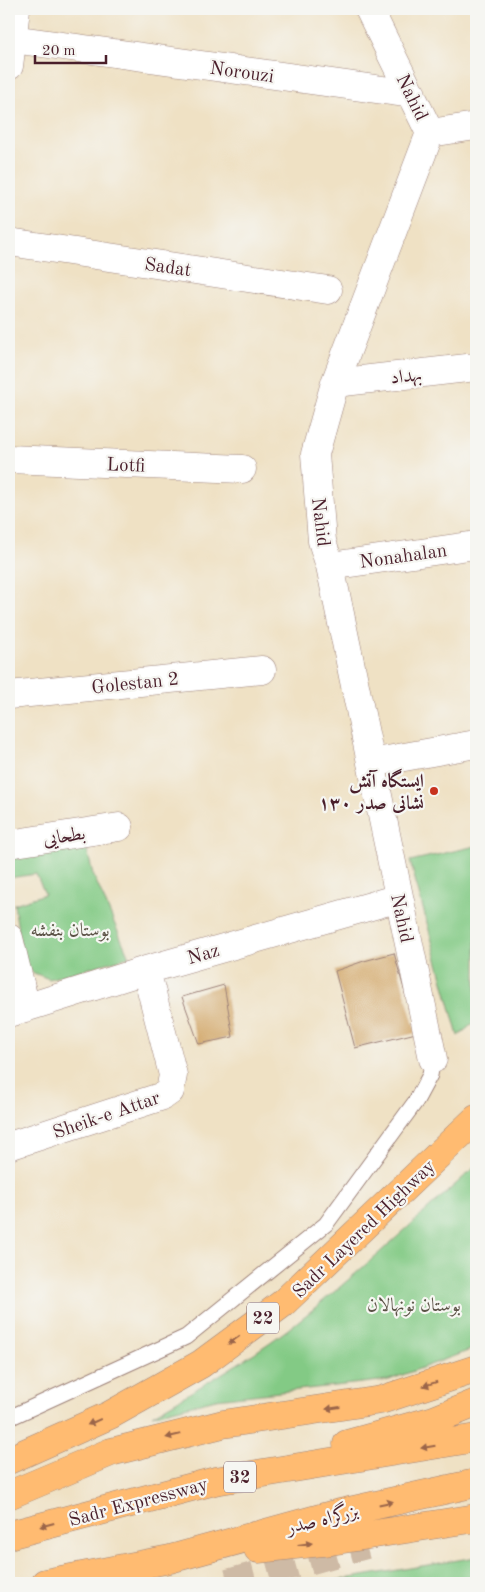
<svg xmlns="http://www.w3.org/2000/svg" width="485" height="1592" font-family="'Old Standard TT',Amiri,serif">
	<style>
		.green { fill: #83ca85; stroke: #667458 }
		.building { fill: #cfa05d }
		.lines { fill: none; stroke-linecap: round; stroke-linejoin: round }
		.trunk-tunnel { stroke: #cebaa5; stroke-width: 28; stroke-dasharray: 28 14; stroke-linecap: butt }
		.service-casing { stroke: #9c8078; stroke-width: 17 }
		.minor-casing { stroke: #9c8078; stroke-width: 29 }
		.trunk-casing { stroke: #9c8078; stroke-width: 29 }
		.service { stroke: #fff; stroke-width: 15 }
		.minor { stroke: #fff; stroke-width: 28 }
		.trunk { stroke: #ffbb71; stroke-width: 28 }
		.oneway { fill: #9b654a }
		.poi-dot { fill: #c8321e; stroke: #f6f6f2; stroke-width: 2 }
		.labels { text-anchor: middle; stroke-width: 4.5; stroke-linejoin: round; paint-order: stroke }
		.shield { fill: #f6f6f2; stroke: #7e6067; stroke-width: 1 }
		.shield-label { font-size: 18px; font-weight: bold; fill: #4a1f2b }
		.street-label { font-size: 19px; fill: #4a1f2b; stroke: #f6f6f2 }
		.poi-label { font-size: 19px; font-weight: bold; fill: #4a1f2b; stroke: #f6f6f2; text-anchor: end }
		.park-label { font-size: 19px; fill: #5b5246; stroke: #f6f6f2 }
	</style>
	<rect width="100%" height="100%" fill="#f6f6f2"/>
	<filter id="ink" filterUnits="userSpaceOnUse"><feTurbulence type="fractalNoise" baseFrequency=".02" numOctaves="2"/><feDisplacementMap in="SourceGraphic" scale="10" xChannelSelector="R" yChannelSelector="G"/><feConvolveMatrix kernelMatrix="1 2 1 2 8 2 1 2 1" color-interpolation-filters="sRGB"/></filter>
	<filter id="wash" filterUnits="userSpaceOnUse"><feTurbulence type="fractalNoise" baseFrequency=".0096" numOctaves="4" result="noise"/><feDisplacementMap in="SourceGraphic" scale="20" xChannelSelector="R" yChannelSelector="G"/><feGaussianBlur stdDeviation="1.12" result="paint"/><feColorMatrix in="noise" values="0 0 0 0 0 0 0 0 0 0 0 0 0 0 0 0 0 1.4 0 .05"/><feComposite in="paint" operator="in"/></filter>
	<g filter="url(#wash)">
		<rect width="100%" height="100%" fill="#efe1c4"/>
		<path class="green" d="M84,838L93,874L129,957L49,979L24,969L14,904L45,894L36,874L9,878V855Z
			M476,846V1021L458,1036L410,861Z
			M476,1166V1348L389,1380L216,1399L152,1415C198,1388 244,1362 287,1330C353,1279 414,1221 476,1166Z
			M476,1557V1583H320Z"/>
		<g id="blocks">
			<path class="building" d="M394,953L416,1033L355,1048L335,971L364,961Z
				M224,985L233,1037L199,1044L182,997Z"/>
		</g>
	</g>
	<g filter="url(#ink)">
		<use href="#blocks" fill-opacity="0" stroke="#9c8078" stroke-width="1"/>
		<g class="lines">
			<path class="trunk-tunnel" d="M228,1583L366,1545"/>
			<g class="service-casing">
				<path id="service" d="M9,1418L186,1337L326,1224L416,1101L430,1075L433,1059"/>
			</g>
			<g class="minor-casing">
				<path id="minor" d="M369,9L430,133L335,383L315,454L322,541L330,566L433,1059
					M12,39L412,94
					M9,66L16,9
					M430,133L476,126
					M9,242L328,290
					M335,383L476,367
					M9,459L242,469
					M330,566L476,545
					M9,695L262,670
					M371,763L476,744
					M9,844L119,827
					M9,938L26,1008
					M9,1013L146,970L399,898
					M9,1146L163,1096L170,1091L173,1075L146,970"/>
			</g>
			<g class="trunk-casing">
				<path id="trunk" d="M347,1444L434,1420L476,1403
					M9,1460L110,1415L201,1364L282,1304L476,1119
					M9,1495L111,1452L223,1424L381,1400L476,1369
					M9,1535L215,1481L476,1438
					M258,1549L331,1541L476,1518
					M45,1583L170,1559L331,1515L476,1483"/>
			</g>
			<use href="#service" class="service"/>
			<use href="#minor" class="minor"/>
			<use href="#trunk" class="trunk"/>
		</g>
		<defs><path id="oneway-solid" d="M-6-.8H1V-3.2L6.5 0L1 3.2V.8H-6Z" transform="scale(1.25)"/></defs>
		<g class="oneway">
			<use href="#oneway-solid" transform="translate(234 1340) rotate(144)"/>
			<use href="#oneway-solid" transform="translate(430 1384) rotate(162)"/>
			<use href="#oneway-solid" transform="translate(333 1408) rotate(172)"/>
			<use href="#oneway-solid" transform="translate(94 1422) rotate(156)"/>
			<use href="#oneway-solid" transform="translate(173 1436) rotate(166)"/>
			<use href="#oneway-solid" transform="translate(428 1447) rotate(171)"/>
			<use href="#oneway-solid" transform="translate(386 1503) rotate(-12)"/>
			<use href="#oneway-solid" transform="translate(47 1525) rotate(165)"/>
			<use href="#oneway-solid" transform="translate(305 1544) rotate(-7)"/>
		</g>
	</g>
	<circle class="poi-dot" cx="434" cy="791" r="5"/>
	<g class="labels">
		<g class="shield">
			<rect x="247" y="1302.5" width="32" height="31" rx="4"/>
			<rect x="224" y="1461.5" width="32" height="31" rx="4"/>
		</g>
		<g class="shield-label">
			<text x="263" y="1324">22</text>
			<text x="240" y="1483">32</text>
		</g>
		<g class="street-label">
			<text transform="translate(242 71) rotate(8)" y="7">Norouzi</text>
			<text transform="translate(413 97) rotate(64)" y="7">Nahid</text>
			<text transform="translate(168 266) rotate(8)" y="7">Sadat</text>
			<text transform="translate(406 375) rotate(-6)" y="7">بهداد</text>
			<text transform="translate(126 464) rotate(2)" y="7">Lotfi</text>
			<text transform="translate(322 522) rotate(83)" y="7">Nahid</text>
			<text transform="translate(403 555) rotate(-8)" y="7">Nonahalan</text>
			<text transform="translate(135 682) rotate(-6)" y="7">Golestan 2</text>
			<text transform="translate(64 835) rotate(-9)" y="7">بطحایی</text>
			<text transform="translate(403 918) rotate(78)" y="7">Nahid</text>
			<text transform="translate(203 953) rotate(-16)" y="7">Naz</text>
			<text transform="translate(106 1114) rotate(-19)" y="7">Sheik-e Attar</text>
			<text transform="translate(363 1228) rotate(-44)" y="7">Sadr Layered Highway</text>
			<text transform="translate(138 1501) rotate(-15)" y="7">Sadr Expressway</text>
			<text transform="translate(322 1518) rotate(-14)" y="7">بزرگراه صدر</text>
		</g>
		<g class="poi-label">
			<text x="424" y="787">ایستگاه آتش<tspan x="424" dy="22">نشانی صدر ۱۳۰</tspan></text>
		</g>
		<g class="park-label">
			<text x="70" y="936">بوستان بنفشه</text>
			<text x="414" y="1311">بوستان نونهالان</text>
		</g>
	</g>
	<rect width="485" height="1592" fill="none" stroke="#f6f6f2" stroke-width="30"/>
	<path d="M35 55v8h71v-8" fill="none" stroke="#4a1f2b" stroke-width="2.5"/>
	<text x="42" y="55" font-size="15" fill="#4a1f2b" stroke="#f6f6f2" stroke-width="4" paint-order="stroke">20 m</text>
</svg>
